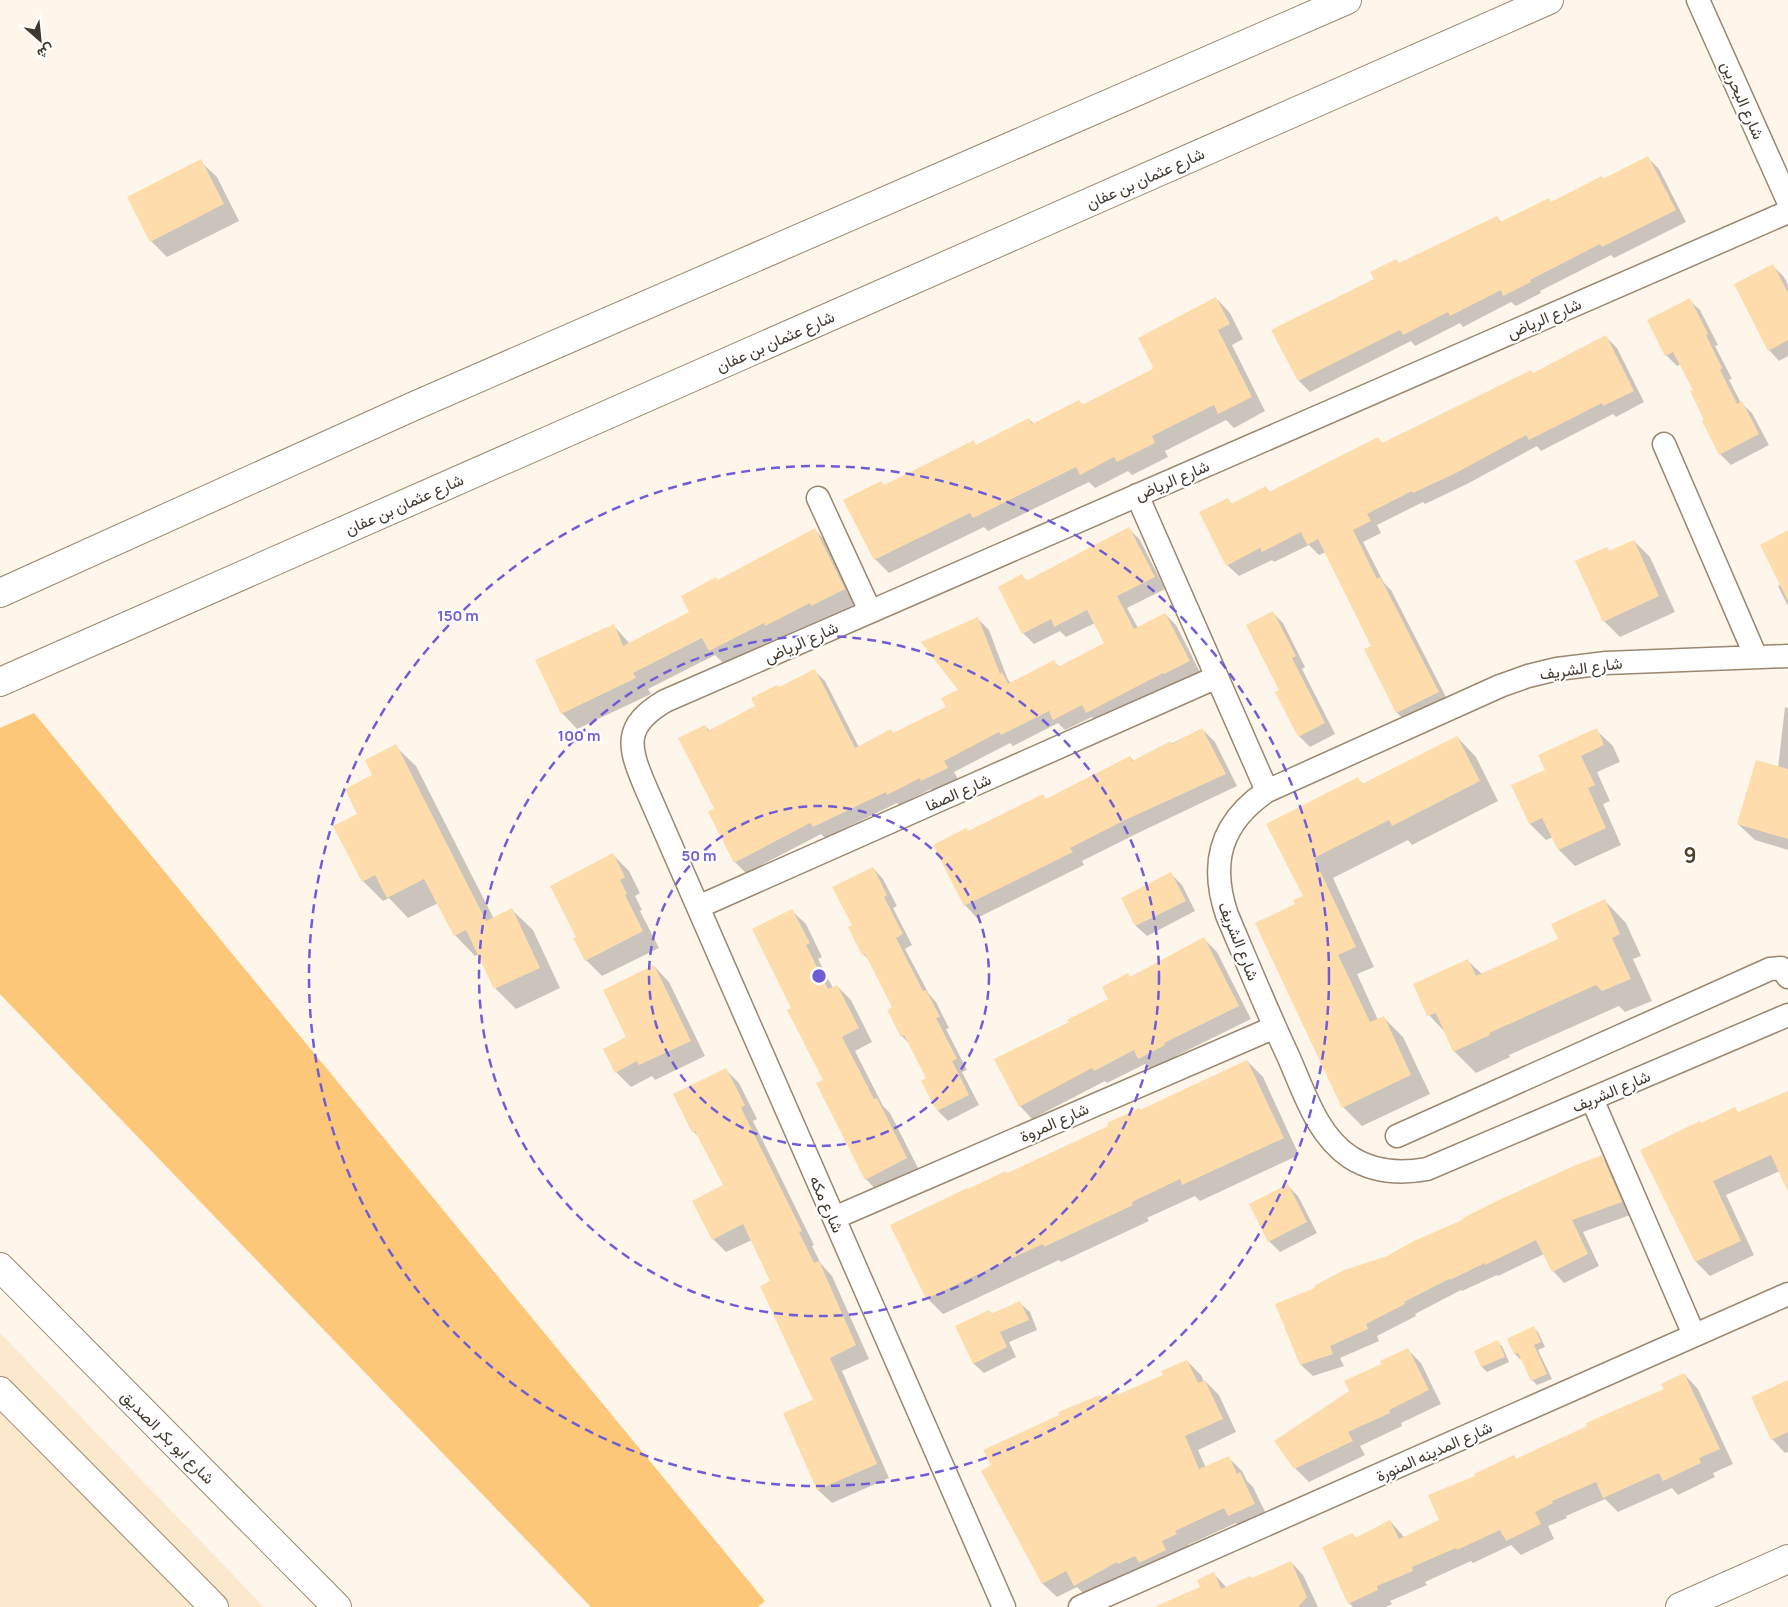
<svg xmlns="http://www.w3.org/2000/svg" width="1788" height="1607" font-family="Manrope,Vazirmatn,sans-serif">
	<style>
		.built { fill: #fce8cd }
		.green { fill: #fdc77a }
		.shadow { fill: #0003 }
		.building { fill: #ffdcab }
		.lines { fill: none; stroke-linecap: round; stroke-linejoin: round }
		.minor-casing { stroke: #9a876e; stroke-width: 25 }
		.tertiary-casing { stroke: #9a876e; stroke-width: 30 }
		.secondary-casing { stroke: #9a876e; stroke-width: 30 }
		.minor { stroke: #fff; stroke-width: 22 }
		.tertiary { stroke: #fff; stroke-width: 28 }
		.secondary { stroke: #fff; stroke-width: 28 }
		.ring { fill: none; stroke: #6e5dd7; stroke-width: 2.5; stroke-dasharray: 9 6 }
		.labels { text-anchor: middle; stroke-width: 4.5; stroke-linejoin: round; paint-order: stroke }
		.street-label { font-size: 16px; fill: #40382d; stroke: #fff }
		.district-label { font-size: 21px; font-weight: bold; fill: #53422b; stroke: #fff }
		.centre { fill: #6e5dd7; stroke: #fff; stroke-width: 2.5 }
		.ring-label { font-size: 15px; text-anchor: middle; font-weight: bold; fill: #6e5dd7; stroke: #fff; stroke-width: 4.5; stroke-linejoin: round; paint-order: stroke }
	</style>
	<rect width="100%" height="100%" fill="#fef6eb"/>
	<path class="built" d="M0,1333L264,1607H0Z"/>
	<path class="green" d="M34,713L765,1601L758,1607H591L0,994V728Z"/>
	<path class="shadow" d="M1648,158L1659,169L1686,222L1614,258L1611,255L1540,291L1541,293L1516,306L1511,302L1463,327L1460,323L1415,346L1411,341L1310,392L1299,381L1376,280L1400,264L1497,217L1502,223L1549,199L1552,203L1602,178L1604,180Z
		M200,161L217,177L239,221L167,257L151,241Z
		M1773,266L1784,277L1788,285V356L1779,361L1769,350Z
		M1216,298L1230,313L1243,339L1232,345L1265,411L1234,428L1226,420L1165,451L1168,457L1132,475L1128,471L1095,488L1089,482L988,531L984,527L889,573L875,559L885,486L973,442L977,446L1029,419L1034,424L1079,401L1083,405L1151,371Z
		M1689,300L1700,310L1718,345L1715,346L1732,379L1729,380L1741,403L1752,413L1769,445L1731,465L1720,454L1695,391L1681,364L1677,366L1666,355Z
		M1605,336L1617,348L1644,402L1616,417L1613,414L1541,451L1537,446L1467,484L1425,504L1423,502L1377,525L1381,533L1363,542L1384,583L1391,590L1449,703L1409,724L1397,713L1365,650L1372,646L1326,552L1319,555L1309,545L1274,562L1272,560L1239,576L1227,565V499L1233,505L1266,488L1271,493L1378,438L1383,444L1534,374Z
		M1129,529L1140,540L1165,589L1127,608L1138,628L1165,614L1176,625L1200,672L1098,723L1092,717L1065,730L1058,723L1013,746L1010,743L954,772L958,779L933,792L931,789L899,805L897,803L825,838L821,834L746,873L735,862L715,809L705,726L710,731L757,707L779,688L814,670L825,681L859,747L891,731L894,734L947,707L960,690L978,619L989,630L1008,680L1011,683L1054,662L1060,667L1106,644L1095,623L1066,637L1060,631L1034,644L1023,633L1022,576L1028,582Z
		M815,530L830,546L860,605L828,621L825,619L782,641L780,638L726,666L715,655L648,689L651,694L577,729L562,713L614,626L630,644L691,613L718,581Z
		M1788,532V606L1778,586L1781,585Z
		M1634,541L1650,557L1675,612L1620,637L1604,621L1606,548L1610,552Z
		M1273,613L1283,623L1305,667L1302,669L1335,734L1310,747L1299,736L1281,691Z
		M1785,707L1788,708V850L1755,840L1738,824L1778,768Z
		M1202,729L1215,742L1237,786L1136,834L1082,861L1084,865L977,918L965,905L969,832L1043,795L1047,800L1130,757L1134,761Z
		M1596,730L1613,746L1620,762L1597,772L1610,801L1603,804L1621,845L1575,866L1559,850L1553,837L1546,840L1530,824L1512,786L1547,770Z
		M1457,737L1476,757L1498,801L1412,845L1408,840L1333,878L1374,967L1357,974L1378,1020L1383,1017L1403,1037L1430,1094L1362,1126L1343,1107L1297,905L1305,896L1268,824L1358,779L1364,785Z
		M395,746L416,766L494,919L512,910L533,930L560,988L516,1009L495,988L479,954L475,956L455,935L438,903L408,918L389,898L383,901L363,881L359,815L374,776Z
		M613,855L629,871L640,893L635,896L642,910L640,911L659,948L602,976L586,960L578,938Z
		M873,868L883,879L897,906L893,908L912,945L905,949L929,994L936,1002L949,1028L946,1029L967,1070L962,1072L979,1105L948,1121L938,1111L928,1079L911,1046L902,1036L893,1008L870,961L863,954L853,925Z
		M1171,874L1182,885L1195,911L1147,936L1136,926L1123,899Z
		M1605,901L1626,923L1641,956L1633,959L1652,1001L1625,1012L1619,1006L1509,1055L1510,1057L1476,1073L1454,1051L1446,1033L1429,1015L1468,961L1482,974L1560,940Z
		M792,911L806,924L822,957L818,959L833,988L837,986L851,1000L872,1042L855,1051L883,1106L890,1113L920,1172L879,1193L866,1179L793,1009Z
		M1204,939L1217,952L1251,1019L1176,1056L1177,1058L1152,1071L1145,1064L1107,1083L1105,1081L1032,1119L1020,1106L1070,1023L1110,1000L1128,975L1131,978Z
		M654,966L669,982L705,1056L655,1080L652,1076L631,1087L616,1072Z
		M1247,1061L1263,1077L1299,1155L1200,1201L1195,1196L1147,1218L1149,1221L1061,1262L1059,1260L943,1314L927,1298L968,1190L1008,1175Z
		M725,1069L739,1083L757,1119L753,1121L814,1245L812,1246L821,1264L832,1276L869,1359L842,1371L889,1478L832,1503L818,1490L785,1414L814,1401L772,1282L752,1240L726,1252L713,1239L724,1186L700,1138L693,1131Z
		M1788,1092V1189L1780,1171L1726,1195L1754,1255L1710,1276L1696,1262L1642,1150L1735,1109L1739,1113Z
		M1602,1157L1614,1169L1633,1214L1583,1232L1599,1266L1564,1283L1553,1271L1544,1254L1498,1276L1497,1275L1462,1291L1461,1290L1415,1314L1416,1316L1377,1336L1379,1341L1340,1358L1344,1366L1313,1376L1301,1365L1277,1305L1388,1257Z
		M1288,1186L1298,1196L1317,1233L1280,1252L1269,1241Z
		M1020,1303L1030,1312L1037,1330L1009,1342L1016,1357L984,1373L974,1364L957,1327L989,1311L993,1315Z
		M1533,1328L1538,1332L1545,1347L1538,1350L1552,1379L1537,1385L1532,1380L1522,1358L1520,1359L1515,1354L1509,1339Z
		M1497,1342L1502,1346L1509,1362L1487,1372L1482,1367L1476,1352Z
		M1408,1350L1421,1363L1441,1404L1401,1423L1402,1426L1360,1446L1365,1455L1309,1482L1295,1468L1350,1392L1383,1365Z
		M1187,1361L1201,1375L1204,1382L1205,1381L1219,1395L1236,1432L1198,1450L1206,1468L1228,1457L1242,1471L1247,1481L1253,1487L1268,1518L1243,1529L1236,1523L1188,1545L1190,1548L1089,1599L1077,1587L1057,1597L1043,1584L982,1471L1102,1399L1115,1392L1119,1396L1165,1376Z
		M1684,1374L1698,1389L1733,1464L1713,1473L1715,1477L1678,1495L1672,1488L1618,1512L1605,1499L1566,1516L1567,1518L1548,1526L1554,1539L1521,1555L1511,1545L1473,1563L1471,1561L1425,1582L1427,1585L1390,1601L1392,1604L1386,1607H1353L1349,1603L1352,1534L1357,1539L1390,1521L1405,1538L1441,1521L1476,1477L1513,1456L1517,1460L1666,1390Z
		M1788,1381V1452L1785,1453L1772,1439Z
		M1291,1562L1303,1575L1318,1607H1157L1202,1588L1214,1574L1227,1588L1253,1579Z"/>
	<path class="building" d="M1648,156L1676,210L1602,247L1600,244L1530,280L1531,282L1503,296L1501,290L1450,316L1448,312L1403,335L1400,330L1298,381L1271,330L1374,279L1370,272L1396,259L1399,263L1497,216L1500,222L1549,198L1551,202L1602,176L1603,179Z
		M201,159L224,204L150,242L127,197Z
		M1773,264L1788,293V340L1768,351L1734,284Z
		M1216,297L1230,324L1218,330L1252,397L1218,414L1214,405L1152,436L1155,443L1117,462L1114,457L1080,475L1076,467L973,518L970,513L874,560L843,500L881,481L884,485L974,440L976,445L1029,418L1032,424L1079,400L1082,405L1151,370L1153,367L1138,338Z
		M1690,298L1708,334L1706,335L1722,368L1720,370L1737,404L1742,401L1759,434L1719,455L1702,421L1704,420L1690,391L1693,390L1673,352L1665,356L1647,320Z
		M1606,335L1634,391L1603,406L1602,403L1529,440L1526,435L1456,473L1413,493L1412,491L1367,514L1371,521L1353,530L1377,579L1380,577L1439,692L1396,713L1364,649L1371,646L1318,539L1307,545L1301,532L1262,552L1260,548L1226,566L1199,512L1228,498L1231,504L1266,486L1269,492L1378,437L1382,443L1531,370L1533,373Z
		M1129,527L1155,577L1117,596L1134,629L1165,613L1190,661L1164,674L1163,673L1086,713L1082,705L1053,720L1049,711L1001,735L999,732L944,761L948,768L921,781L920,778L887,795L886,792L813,827L810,823L734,863L708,812L714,808L678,738L705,725L708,731L755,706L751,698L777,685L779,687L815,669L855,748L891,729L893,733L946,707L941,698L958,690L921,642L978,617L1000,674L1002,672L1008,684L1054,660L1058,667L1104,643L1087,610L1054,627L1051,619L1022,634L998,587L1022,574L1026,581Z
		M815,528L845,589L811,606L810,603L765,626L764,623L709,651L702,638L633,673L636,678L561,714L535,660L614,624L623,646L689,612L681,596L716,577L718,580Z
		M1788,530V601L1760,545Z
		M1634,540L1659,596L1603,622L1575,561L1607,547L1609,551Z
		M1273,611L1296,656L1292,658L1325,723L1298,737L1275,692L1279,690L1246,625Z
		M1202,728L1226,774L1123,821L1070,848L1073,852L964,906L933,845L966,828L968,831L1043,794L1046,799L1130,756L1132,761L1171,741L1172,744Z
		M1597,728L1604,745L1581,756L1595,785L1588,788L1606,828L1558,850L1542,818L1529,824L1511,785L1545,770L1538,755Z
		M1457,736L1480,781L1392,826L1389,820L1314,858L1356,947L1338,955L1370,1022L1384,1016L1411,1075L1342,1108L1255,923L1295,904L1293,900L1303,896L1266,824L1358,777L1362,784Z
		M396,744L486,921L512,908L540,968L494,989L466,930L454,936L424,879L387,898L375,875L362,882L333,826L357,814L345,789L372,775L365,760Z
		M1756,760L1788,769V839L1737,824Z
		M613,853L625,877L620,880L627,894L625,895L643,931L585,961L573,938L576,937L550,886Z
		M873,867L887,895L884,897L903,934L896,938L923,991L926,990L940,1017L936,1018L957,1059L952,1061L969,1095L937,1111L921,1081L926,1078L904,1035L901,1037L887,1010L892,1007L865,954L862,955L848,927L852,925L832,887Z
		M1171,872L1186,901L1135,926L1121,898Z
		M1605,899L1620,934L1612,938L1631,979L1602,991L1596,985L1489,1033L1490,1035L1453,1052L1436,1013L1427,1016L1413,984L1468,959L1476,976L1558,939L1551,924Z
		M792,909L810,943L806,945L828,989L837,985L859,1028L842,1037L874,1099L877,1098L907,1158L865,1180L816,1083L823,1080L787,1010L791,1008L752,929Z
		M1204,937L1239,1006L1164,1043L1165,1045L1138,1059L1134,1050L1094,1071L1092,1068L1019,1107L994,1059L1069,1022L1067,1020L1108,999L1102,987L1128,973L1130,977Z
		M654,965L691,1041L639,1065L637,1061L615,1073L603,1049L626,1037L603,990Z
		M1247,1060L1284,1138L1182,1185L1180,1179L1132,1202L1133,1205L1044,1247L1043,1244L1008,1260L926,1299L890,1225L967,1188L968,1189L1006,1171L1007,1173L1042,1157L1108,1126L1107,1123L1140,1108V1110Z
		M726,1068L745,1105L741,1108L802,1231L799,1232L814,1263L819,1261L856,1345L830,1358L877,1464L817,1490L783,1413L813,1400L760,1286L770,1281L743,1224L712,1240L692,1201L723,1185L695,1131L692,1132L673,1094Z
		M1788,1091V1192L1771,1155L1713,1181L1741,1241L1695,1262L1640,1150L1700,1121L1701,1123L1735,1107L1738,1112Z
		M1602,1155L1622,1202L1572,1220L1588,1254L1552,1272L1536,1240L1485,1265V1263L1450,1280L1449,1279L1404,1302L1405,1304L1366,1324L1368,1329L1330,1346L1333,1354L1300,1365L1275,1304L1315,1288L1314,1286L1342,1271L1387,1256L1414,1241L1464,1219L1463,1218L1501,1199L1576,1165Z
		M1288,1184L1307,1222L1268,1242L1249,1204Z
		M1020,1301L1029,1320L1000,1332L1007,1347L973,1364L955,1326L989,1310L991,1314Z
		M1534,1326L1541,1342L1534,1345L1547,1374L1531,1381L1518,1353L1514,1354L1507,1339Z
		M1498,1340L1505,1357L1481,1367L1474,1351Z
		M1408,1348L1429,1390L1389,1410L1390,1413L1348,1432L1353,1441L1294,1469L1274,1441L1349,1391L1344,1381L1381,1364L1380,1361Z
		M1187,1360L1198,1383L1205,1380L1223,1419L1185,1436L1199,1469L1229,1456L1237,1474L1240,1472L1255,1504L1228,1516L1224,1508L1175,1531L1177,1534L1162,1541L1166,1550L1139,1563L1135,1556L1118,1564L1117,1562L1074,1586L1066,1571L1042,1584L981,1471L991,1465L983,1450L1059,1415L1058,1412L1100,1395L1102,1398L1116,1391L1117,1395L1163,1375L1161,1371Z
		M1684,1373L1720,1449L1699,1458L1701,1463L1663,1481L1659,1473L1603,1498L1596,1482L1552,1501L1553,1503L1535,1512L1541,1524L1506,1541L1500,1530L1457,1550L1456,1548L1412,1567L1413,1571L1377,1586L1378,1590L1348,1604L1322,1547L1352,1533L1355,1538L1390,1520L1399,1539L1439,1520L1428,1495L1475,1476L1474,1474L1514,1455L1516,1459L1587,1426L1586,1423L1664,1389L1661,1384Z
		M1788,1380V1432L1771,1440L1751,1397Z
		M1291,1561L1307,1597L1298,1607H1154L1200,1587L1197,1580L1214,1572L1221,1589L1250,1576L1252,1578Z"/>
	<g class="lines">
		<g class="minor-casing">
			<path id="minor" d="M1698,0L1788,201
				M1664,444L1756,657
				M1137,495L1267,791
				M818,498L870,611
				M1788,656L1606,663L1557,669L1528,676L1500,686L1267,791C1221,822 1209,862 1227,915C1247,962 1267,1011 1289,1058C1304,1092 1317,1135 1350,1157C1373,1172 1400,1174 1427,1169L1788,1015
				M698,907L1217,677
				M1592,1099L1694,1335
				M1397,1136L1770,969L1781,968L1788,977
				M834,1218L1275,1027
				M1004,1607L645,786C628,746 623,726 665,701L1788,212
				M1080,1607L1788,1294"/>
		</g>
		<g class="tertiary-casing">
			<path id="tertiary" d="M1680,1607L1788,1559"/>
		</g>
		<g class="secondary-casing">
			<path id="secondary" d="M0,593L414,406L1347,0
				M0,682L1549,0
				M0,1267L337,1607
				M0,1391L214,1607"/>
		</g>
		<use href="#minor" class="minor"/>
		<use href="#tertiary" class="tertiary"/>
		<use href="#secondary" class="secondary"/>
	</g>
	<g class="ring">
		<circle cx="819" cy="976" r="170"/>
		<circle cx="819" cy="976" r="340"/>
		<circle cx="819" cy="976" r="510"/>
	</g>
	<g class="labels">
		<g class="street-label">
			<text transform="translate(1743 100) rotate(66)" y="6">شارع البحرين</text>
			<text transform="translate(1145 178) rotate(-24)" y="6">شارع عثمان بن عفان</text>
			<text transform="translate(1544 318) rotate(-23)" y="6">شارع الرياض</text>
			<text transform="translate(775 341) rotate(-24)" y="6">شارع عثمان بن عفان</text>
			<text transform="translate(1172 480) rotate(-23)" y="6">شارع الرياض</text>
			<text transform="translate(404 504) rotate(-24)" y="6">شارع عثمان بن عفان</text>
			<text transform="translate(801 642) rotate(-24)" y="6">شارع الرياض</text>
			<text transform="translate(1581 668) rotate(-8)" y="6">شارع الشريف</text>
			<text transform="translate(958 792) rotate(-24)" y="6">شارع الصفا</text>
			<text transform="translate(1239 941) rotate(68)" y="6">شارع الشريف</text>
			<text transform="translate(1611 1091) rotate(-23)" y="6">شارع الشريف</text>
			<text transform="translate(1054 1122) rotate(-24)" y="6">شارع المروة</text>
			<text transform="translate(827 1204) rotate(66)" y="6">شارع مكه</text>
			<text transform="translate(168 1437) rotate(45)" y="6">شارع ابو بكر الصديق</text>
			<text transform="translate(1434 1451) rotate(-24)" y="6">شارع المدينه المنورة</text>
		</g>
		<g class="district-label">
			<text x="1690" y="863">9</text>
		</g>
	</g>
	<circle cx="819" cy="976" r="8" class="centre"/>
	<g class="ring-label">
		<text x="458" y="621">150 m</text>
		<text x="579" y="741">100 m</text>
		<text x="699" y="861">50 m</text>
	</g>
	<g transform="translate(40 40) rotate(153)" stroke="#ffffff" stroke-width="4" paint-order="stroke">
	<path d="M0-4L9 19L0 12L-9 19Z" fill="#40382d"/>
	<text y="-8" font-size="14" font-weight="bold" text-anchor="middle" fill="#40382d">ش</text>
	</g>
</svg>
